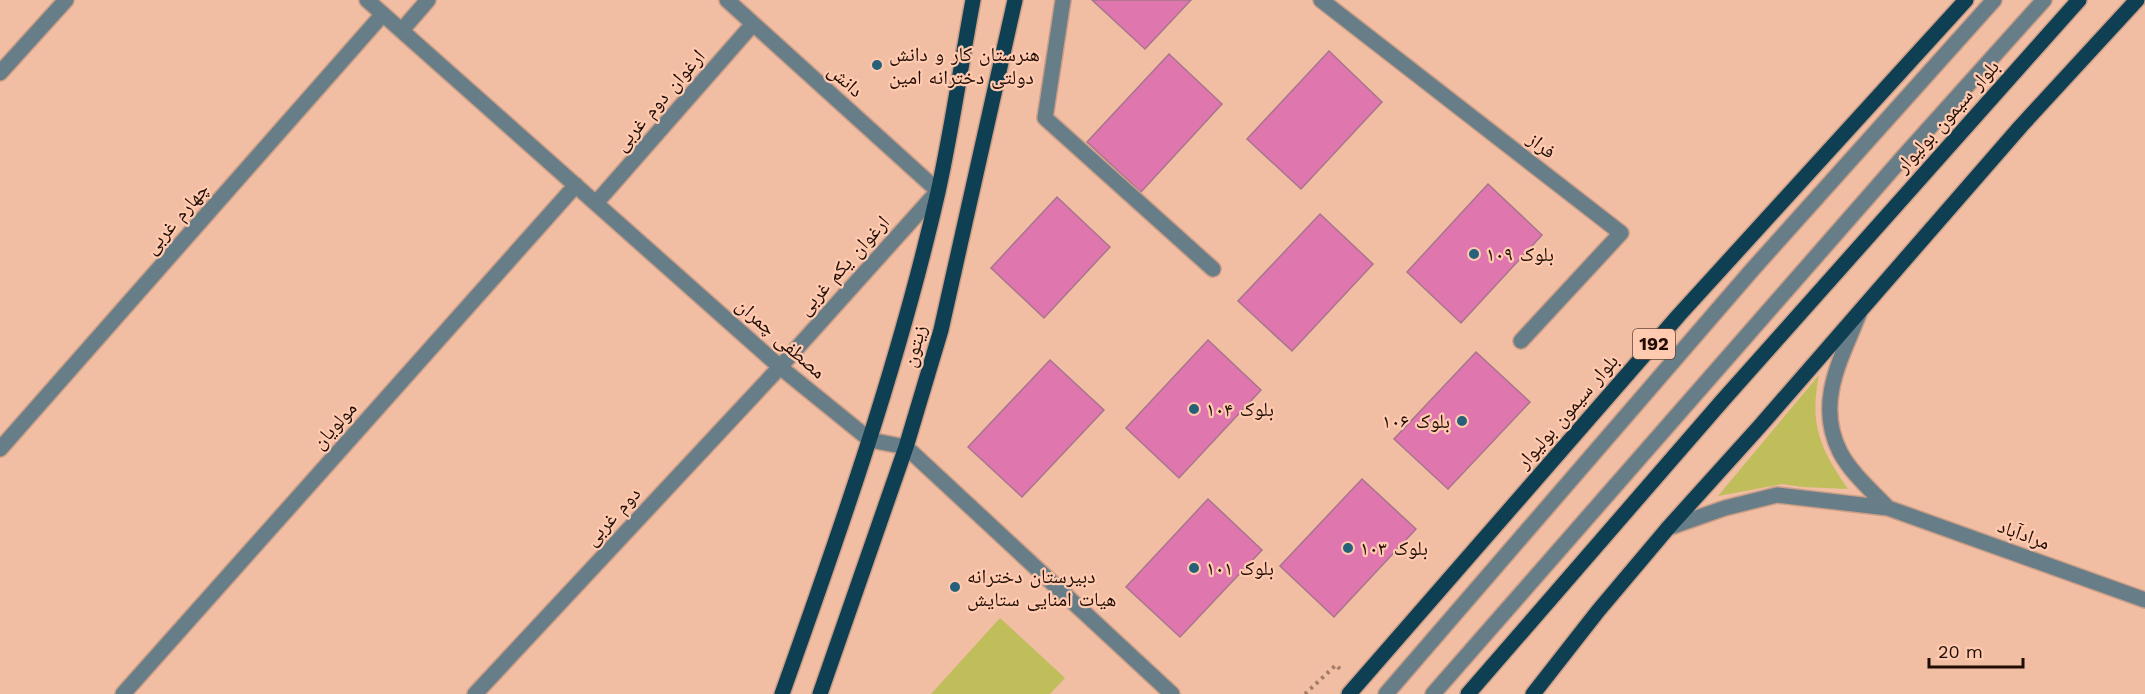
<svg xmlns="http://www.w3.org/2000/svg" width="2145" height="694" font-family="'Work Sans','Noto Naskh Arabic',sans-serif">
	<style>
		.green { fill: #bfbe5b }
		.building { fill: #e076ae; stroke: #a7758d; stroke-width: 1.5 }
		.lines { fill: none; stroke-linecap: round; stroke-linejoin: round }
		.minor-casing { stroke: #cb9e87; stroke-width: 18 }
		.major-casing { stroke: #cb9e87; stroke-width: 18 }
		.path { stroke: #a47d69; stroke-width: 4; stroke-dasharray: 3 4.5; stroke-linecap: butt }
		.minor { stroke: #677e89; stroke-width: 15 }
		.major { stroke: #0e3f52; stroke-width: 15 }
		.poi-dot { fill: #266179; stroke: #ffcaaf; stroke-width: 2 }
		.labels { text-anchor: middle; stroke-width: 4.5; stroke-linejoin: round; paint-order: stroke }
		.shield { fill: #ffcaaf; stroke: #634638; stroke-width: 1.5 }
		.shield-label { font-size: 18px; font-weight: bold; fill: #200e05 }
		.poi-label { font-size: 20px; fill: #200e05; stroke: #ffcaaf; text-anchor: start }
		.street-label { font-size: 20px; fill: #200e05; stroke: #ffcaaf }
	</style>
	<rect width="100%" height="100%" fill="#f1bda3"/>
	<path class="green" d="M1819,375C1809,425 1820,448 1848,489L1802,487L1782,484L1718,496Z
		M1000,618L1065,678L1050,694H931Z"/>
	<path class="building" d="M1092,0H1191L1145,49Z
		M1329,51L1382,102L1301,189L1247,139Z
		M1169,54L1222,104L1141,192L1087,142Z
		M1488,184L1542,235L1461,323L1407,272Z
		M1057,197L1110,247L1044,318L991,268Z
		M1320,214L1373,264L1292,351L1238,301Z
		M1208,340L1261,390L1179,478L1126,428Z
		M1476,352L1530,402L1448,489L1394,439Z
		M1050,360L1104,410L1022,497L968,447Z
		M1362,479L1416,529L1334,617L1280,566Z
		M1208,499L1262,550L1180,637L1126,587Z"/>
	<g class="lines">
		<g class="minor-casing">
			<path id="minor" d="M367,0L780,367L870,440L906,447L1172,694
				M1063,0L1045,118L1213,269
				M1321,0L1621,233L1521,341
				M402,30L428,0
				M0,73L66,0
				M596,203L753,24
				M1859,314C1841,359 1815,403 1840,452C1851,473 1872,491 1888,508
				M0,449L383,14
				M1668,528L1725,508L1777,495L1888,508L2145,600
				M123,694L576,185
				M475,694L780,367L938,191L727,0
				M1386,694L1752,270L1994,0
				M1433,694L1904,156L2044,0"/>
		</g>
		<g class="major-casing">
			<path id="major" d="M782,694C841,529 899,363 938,192C952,129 961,64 973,0
				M820,694L906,447L941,330L1015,0
				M1349,694L1679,315L1966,0
				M1468,694L1723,400L2079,0
				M1533,694L1598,611L1668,528L1760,426L2021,126L2137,0"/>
		</g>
		<path class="path" d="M1305,694L1336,665L1340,669"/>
		<use href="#minor" class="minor"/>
		<use href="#major" class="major"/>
	</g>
	<g class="poi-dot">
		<circle cx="877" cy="65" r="6"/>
		<circle cx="1474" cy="254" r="6"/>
		<circle cx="1194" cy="409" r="6"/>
		<circle cx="1462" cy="421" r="6"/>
		<circle cx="1348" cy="548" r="6"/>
		<circle cx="1194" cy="568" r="6"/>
		<circle cx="955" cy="587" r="6"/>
	</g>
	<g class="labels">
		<rect class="shield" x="1633" y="329" width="42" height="30" rx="4.5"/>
		<g class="shield-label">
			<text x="1654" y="350">192</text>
		</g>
		<g class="poi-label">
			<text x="889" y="61">هنرستان کار و دانش<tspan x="889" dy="23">دولتی دخترانه امین</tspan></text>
			<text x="1486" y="261">بلوک ۱۰۹</text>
			<text x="1206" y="416">بلوک ۱۰۴</text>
			<text x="1450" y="428" text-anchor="end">بلوک ۱۰۶</text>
			<text x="1360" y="555">بلوک ۱۰۳</text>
			<text x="1206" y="575">بلوک ۱۰۱</text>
			<text x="967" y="583">دبیرستان دخترانه<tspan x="967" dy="23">هیات امنایی ستایش</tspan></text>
		</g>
		<g class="street-label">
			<text transform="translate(846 80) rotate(42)" y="7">دانش</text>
			<text transform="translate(659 100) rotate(-49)" y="7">ارغوان دوم غربی</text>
			<text transform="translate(1947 116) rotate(-48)" y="7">بلوار سیمون بولیوار</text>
			<text transform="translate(1542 145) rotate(38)" y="7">فراز</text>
			<text transform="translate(176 218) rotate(-49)" y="7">چهارم غربی</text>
			<text transform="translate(843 265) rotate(-48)" y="7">ارغوان یکم غربی</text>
			<text transform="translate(781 338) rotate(41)" y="7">مصطفی چمران</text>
			<text transform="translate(914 346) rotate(-74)" y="7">زیتون</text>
			<text transform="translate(1567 411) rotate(-49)" y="7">بلوار سیمون بولیوار</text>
			<text transform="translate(334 425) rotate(-48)" y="7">مولویان</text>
			<text transform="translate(612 516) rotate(-47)" y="7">دوم غربی</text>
			<text transform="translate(2024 534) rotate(20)" y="7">مرادآباد</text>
		</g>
	</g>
	<path d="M1929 658v9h94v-9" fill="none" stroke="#200e05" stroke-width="3"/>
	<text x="1938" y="658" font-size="18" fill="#200e05" stroke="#ffcaaf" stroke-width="4.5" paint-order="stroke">20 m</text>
</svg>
